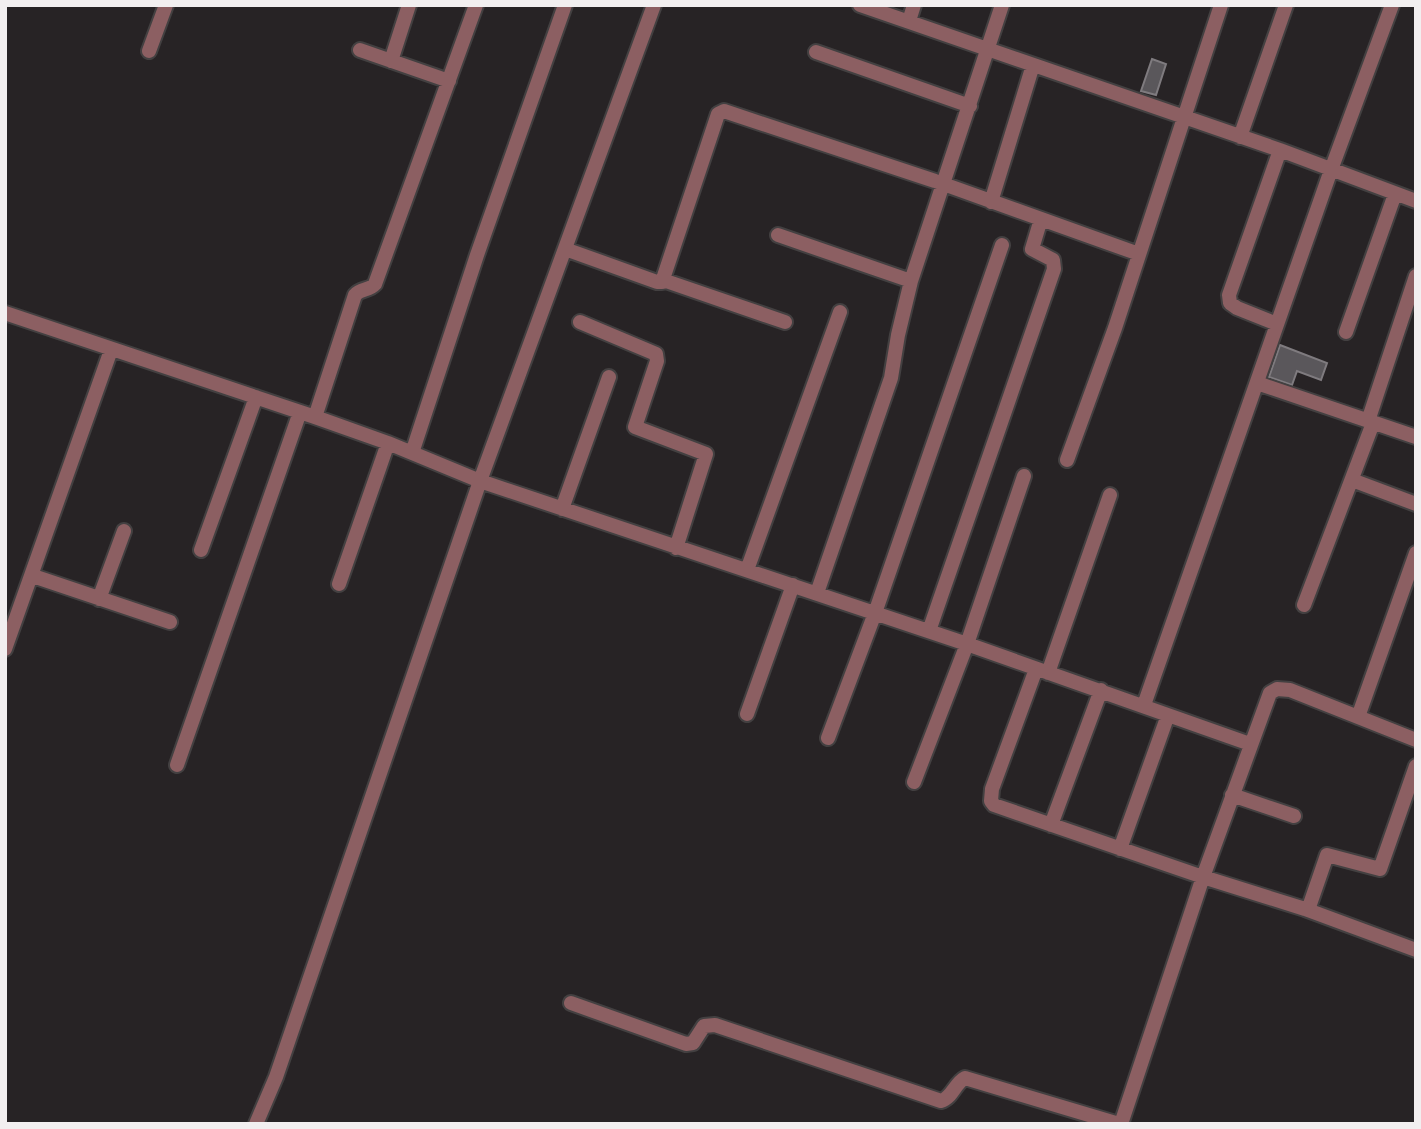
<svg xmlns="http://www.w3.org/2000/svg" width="1421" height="1129" font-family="'Open Sans',sans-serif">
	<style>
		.building { fill: #5a575b; stroke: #7f7b7f; stroke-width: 2 }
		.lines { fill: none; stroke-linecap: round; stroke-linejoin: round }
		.minor-casing { stroke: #434041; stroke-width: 18 }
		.minor { stroke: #8c5f62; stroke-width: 14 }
	</style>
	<rect width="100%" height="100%" fill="#272325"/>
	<path class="building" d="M1152,59L1166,64L1156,95L1141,91Z
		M1280,345L1327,363L1321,380L1297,371L1292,385L1269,377Z"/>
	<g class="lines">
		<g class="minor-casing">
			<path id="minor" d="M860,5L1280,150L1416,201
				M909,21L914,5
				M360,50L449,81
				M149,51L166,5
				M816,52L970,106
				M391,61L409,5
				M1240,137L1286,5
				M991,202L1033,65
				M778,235L911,281
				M565,249L657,282H662L718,114L724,111L935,181L1139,254
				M663,280L785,322
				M5,313L315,417L388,443L480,481L967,644L1250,744
				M580,322L656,354L657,361L635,427L706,454L676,548
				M1277,324L1237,308L1230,303L1229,295L1280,150
				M1346,332L1395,194
				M1257,383L1416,437
				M315,417L355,295C361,288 369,291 375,284L476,5
				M1368,421L1416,276
				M412,453L477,255L565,5
				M1067,460L1115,328L1221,5
				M1352,480L1416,504
				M562,509L609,377
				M201,550L256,397
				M747,570L840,312
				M33,576L170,622
				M339,584L388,443
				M817,593L891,378L898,335L911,281L1002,5
				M99,599L124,531
				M1304,605L1373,423
				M929,631L1054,269L1053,260L1032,249L1041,219
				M5,649L111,350
				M1036,669L992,789L991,801L994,805L1203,877L1305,909L1416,950
				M1048,673L1110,495
				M1144,705L1331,170L1392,5
				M747,714L793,585
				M1358,717L1416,553
				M828,738L875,613L1002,245
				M177,765L300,412
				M914,782L967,644L1024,476
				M1232,795L1294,816
				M1051,825L1101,690
				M1120,849L1168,715
				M1308,910L1327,855L1380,869L1416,766
				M571,1003L686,1044L693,1043L704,1026L715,1025L941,1101C952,1098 955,1083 965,1078L1119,1124
				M256,1124L276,1077L480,481L654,5
				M1121,1124L1203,877L1270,693L1277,689L1290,690L1416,740"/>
		</g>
		<use href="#minor" class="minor"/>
	</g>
	<rect width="1421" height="1129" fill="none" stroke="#f2eff0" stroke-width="14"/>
</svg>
